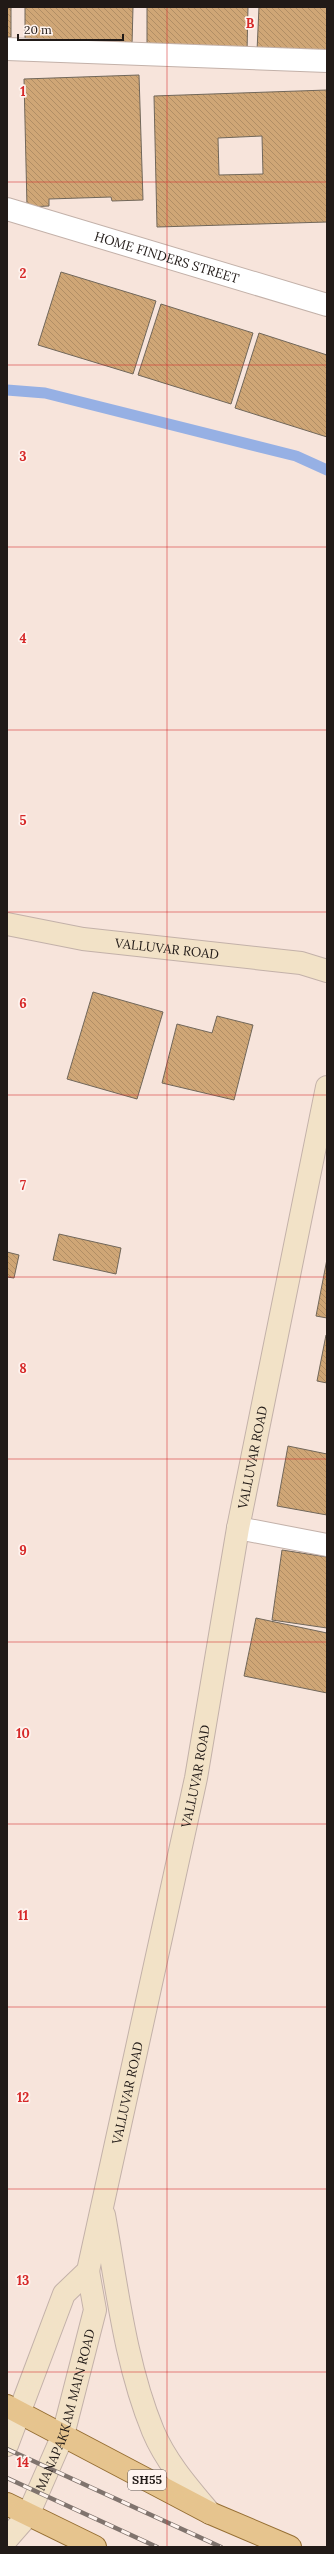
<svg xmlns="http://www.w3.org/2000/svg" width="334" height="2554" font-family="Lora,serif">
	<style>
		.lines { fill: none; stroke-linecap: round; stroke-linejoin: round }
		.stream { stroke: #96b0e4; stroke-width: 11 }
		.building { fill: url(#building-back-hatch); stroke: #71675a; fill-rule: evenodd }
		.street-casing { stroke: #c3b1a9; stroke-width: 24 }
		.secondary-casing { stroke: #c3b1a9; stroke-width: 24 }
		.primary-casing { stroke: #966f34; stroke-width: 24 }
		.street { stroke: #fff; stroke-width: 22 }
		.secondary { stroke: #f2e2c7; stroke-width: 22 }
		.primary { stroke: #e6c48e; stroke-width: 22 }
		.rail-casing { stroke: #80746e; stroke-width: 4.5 }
		.rail { stroke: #fef3ee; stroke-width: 3; stroke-dasharray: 9; stroke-linecap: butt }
		.grid { fill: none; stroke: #d62828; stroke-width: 1; stroke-opacity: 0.55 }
		.labels { text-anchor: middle; stroke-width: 3.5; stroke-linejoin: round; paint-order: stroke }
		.shield { fill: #fef3ee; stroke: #635b58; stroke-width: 1 }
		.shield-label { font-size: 12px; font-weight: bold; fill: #211a17 }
		.street-label { font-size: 13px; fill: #211a17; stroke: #fef3ee }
		.grid-label { font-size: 13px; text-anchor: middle; font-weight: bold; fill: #d62828; stroke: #fef3ee; stroke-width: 3.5; stroke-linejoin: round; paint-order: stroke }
	</style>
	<defs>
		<pattern id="building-back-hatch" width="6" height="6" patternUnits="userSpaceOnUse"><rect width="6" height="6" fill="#cfa676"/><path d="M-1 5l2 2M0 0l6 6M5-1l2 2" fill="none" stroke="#b18e65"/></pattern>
	</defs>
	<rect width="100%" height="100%" fill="#f7e4db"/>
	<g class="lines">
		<path class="stream" d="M7,390L45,393L296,456L327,470"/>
	</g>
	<path class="building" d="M7,7H11V37H7Z
		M25,7H133L132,45L25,44Z
		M147,7H248L247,52L147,51Z
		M259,7H327V53L257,51Z
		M139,75L143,200L112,201L111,197L49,199V206L27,207L24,79Z
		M327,90V222L157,227L154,96ZM262,136L263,174L219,175L218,138Z
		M61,272L156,301L133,374L38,345Z
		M161,304L253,333L231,404L138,375Z
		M259,333L327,355V437L235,408Z
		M93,992L163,1012L137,1099L67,1079Z
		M217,1016L253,1025L234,1100L162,1083L177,1024L212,1033Z
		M59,1234L121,1248L116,1274L53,1260Z
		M7,1252L19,1255L14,1278L7,1277Z
		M327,1259V1318L316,1316Z
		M326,1335H327V1383L317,1381Z
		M288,1446L327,1454V1515L277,1506Z
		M282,1550L327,1557V1628L272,1620Z
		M256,1618L327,1633V1693L244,1676Z"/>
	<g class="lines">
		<g class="street-casing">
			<g id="street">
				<path d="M7,49L327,61"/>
				<path id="s1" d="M7,209L327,305"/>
				<path d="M238,1528L327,1545"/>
			</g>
		</g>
		<g class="secondary-casing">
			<g id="secondary">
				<path id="s2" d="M7,924L83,939L301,963L327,971"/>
				<path d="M104,2215C117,2287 125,2363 153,2431C166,2462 189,2488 210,2513"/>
				<path id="s3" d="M7,2445L64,2294L88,2271L196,1778L238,1528L327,1087"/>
				<path id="s4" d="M7,2539L28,2515L63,2435L95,2310L88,2271"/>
			</g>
		</g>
		<g class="primary-casing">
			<path id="primary" d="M7,2406L210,2513L290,2547
				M7,2504L95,2547"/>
		</g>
		<use href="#street" class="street"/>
		<use href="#secondary" class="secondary"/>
		<use href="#primary" class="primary"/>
		<g class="rail-casing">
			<path id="rail" d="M7,2449L221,2547
				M7,2478L157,2547"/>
		</g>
		<use href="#rail" class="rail"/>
	</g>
	<path class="grid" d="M167,7V2547M7,182H327M7,365H327M7,547H327M7,730H327M7,912H327M7,1095H327M7,1277H327M7,1459H327M7,1642H327M7,1824H327M7,2007H327M7,2189H327M7,2372H327"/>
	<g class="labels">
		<rect class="shield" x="128" y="2470" width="38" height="20" rx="3"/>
		<g class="shield-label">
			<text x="147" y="2484">SH55</text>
		</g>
		<g class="street-label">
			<text dy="5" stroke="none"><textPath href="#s1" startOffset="167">HOME FINDERS STREET</textPath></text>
			<text dy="5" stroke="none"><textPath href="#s2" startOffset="162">VALLUVAR ROAD</textPath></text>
			<text dy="5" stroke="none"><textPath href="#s3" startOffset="1025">VALLUVAR ROAD</textPath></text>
			<text dy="5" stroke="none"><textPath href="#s3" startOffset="701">VALLUVAR ROAD</textPath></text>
			<text dy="5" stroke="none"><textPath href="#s3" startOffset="377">VALLUVAR ROAD</textPath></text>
			<text dy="5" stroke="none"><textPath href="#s4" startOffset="144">MANAPAKKAM MAIN ROAD</textPath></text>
		</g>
	</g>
	<g class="grid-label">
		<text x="250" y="28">B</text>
		<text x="23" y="96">1</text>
		<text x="23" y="278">2</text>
		<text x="23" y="461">3</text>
		<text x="23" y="643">4</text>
		<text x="23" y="825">5</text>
		<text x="23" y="1008">6</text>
		<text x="23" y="1190">7</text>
		<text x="23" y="1373">8</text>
		<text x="23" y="1555">9</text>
		<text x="23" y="1738">10</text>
		<text x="23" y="1920">11</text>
		<text x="23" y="2102">12</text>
		<text x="23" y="2285">13</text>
		<text x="23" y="2467">14</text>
	</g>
	<rect width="334" height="2554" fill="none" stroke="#211a17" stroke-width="16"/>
	<path d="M18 34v6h105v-6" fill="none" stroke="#211a17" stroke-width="2"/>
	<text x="24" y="34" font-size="12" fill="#211a17" stroke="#fef3ee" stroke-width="3" paint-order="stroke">20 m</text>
</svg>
